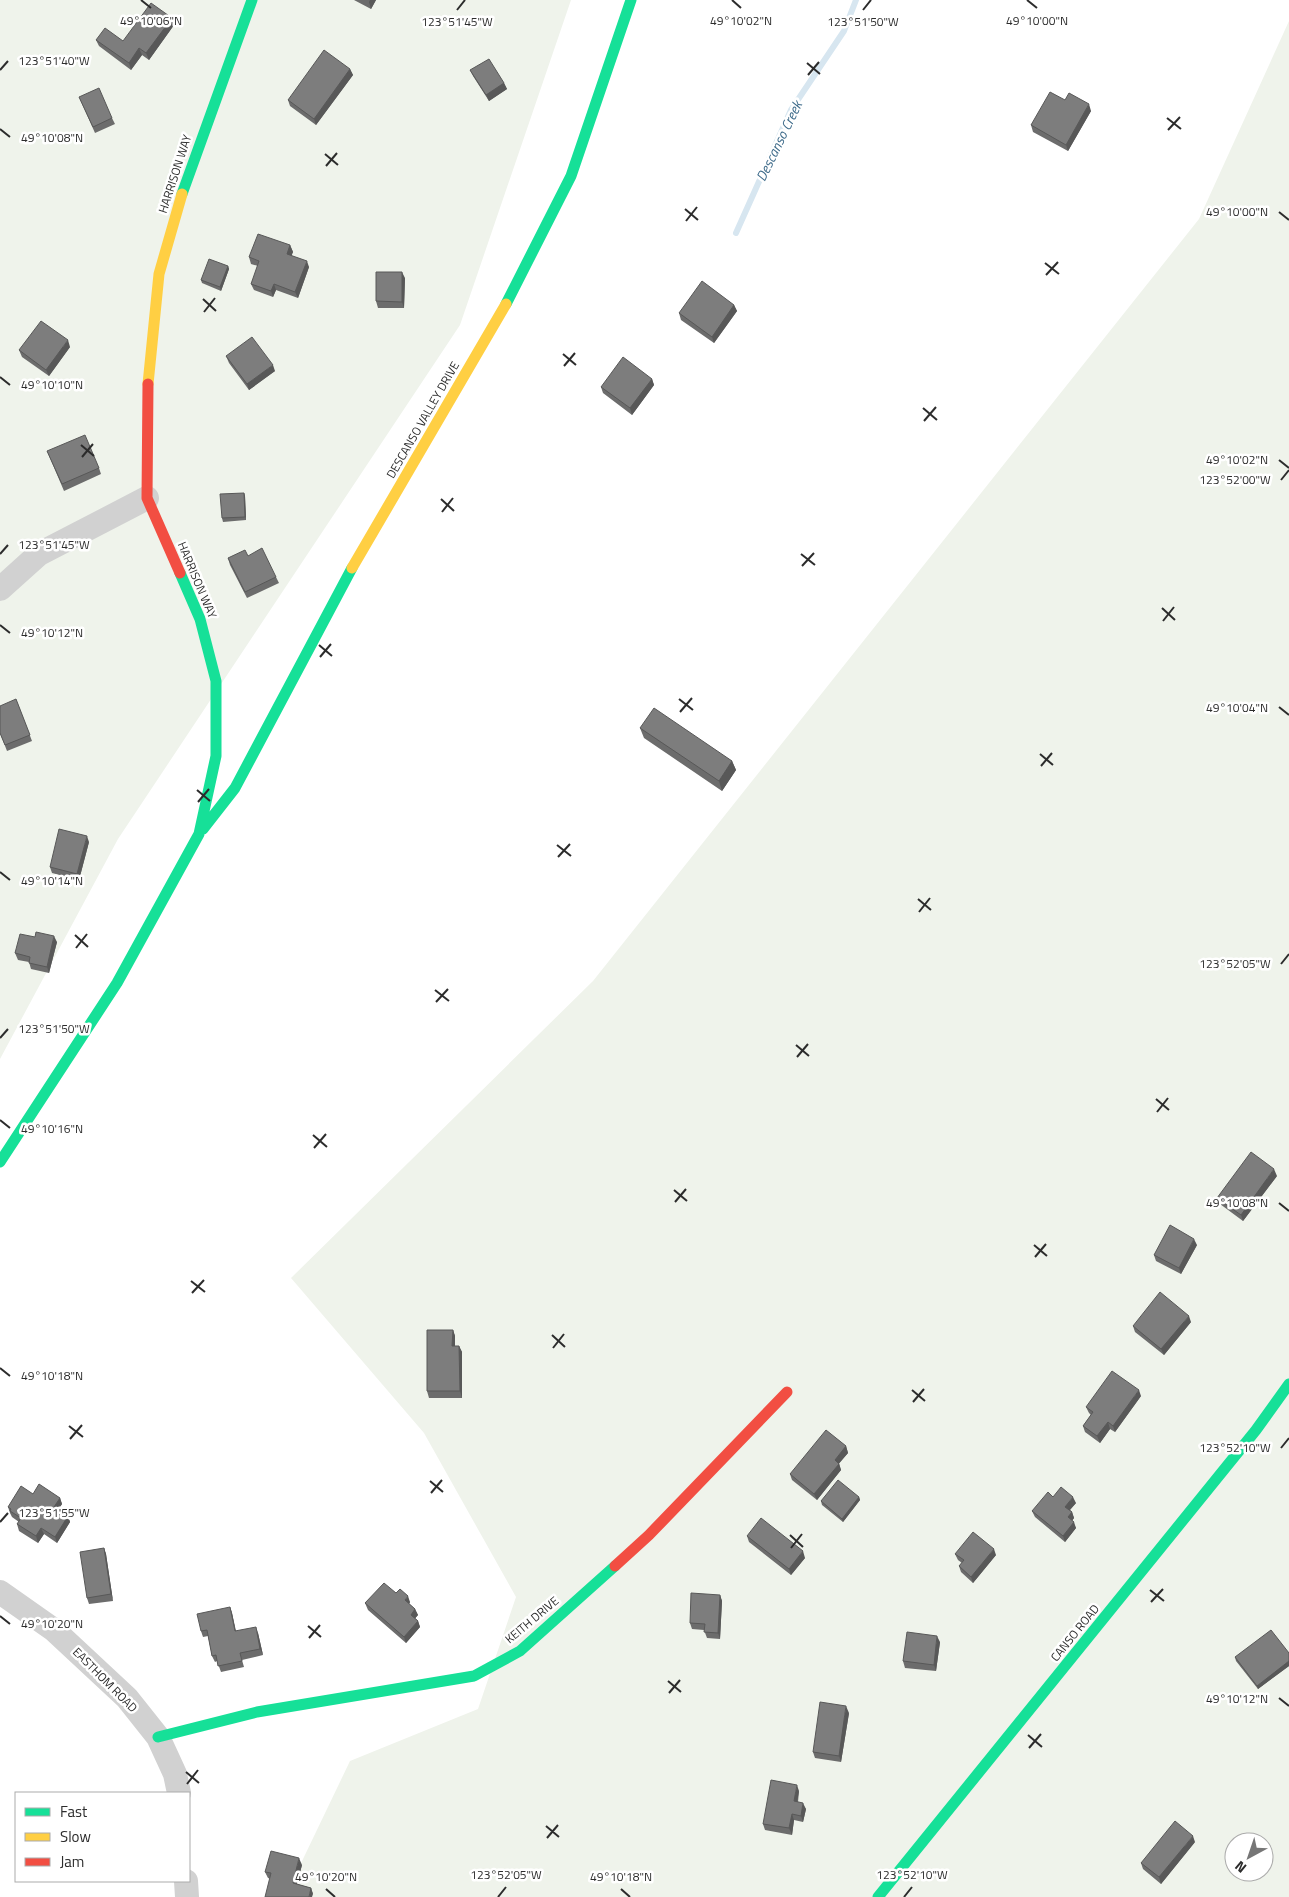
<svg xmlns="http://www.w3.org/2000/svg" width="1289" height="1897" font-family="'Titillium Web',sans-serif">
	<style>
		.green { fill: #eff3eb; fill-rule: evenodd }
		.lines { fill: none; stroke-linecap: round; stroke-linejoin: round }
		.stream { stroke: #d7e6f0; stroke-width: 6 }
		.street { stroke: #d1d1d1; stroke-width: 24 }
		.fast { stroke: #16e098; stroke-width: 11 }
		.slow { stroke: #ffcf43; stroke-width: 11 }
		.jam { stroke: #f24e42; stroke-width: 11 }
		.wall { fill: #6c6c6c }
		.shaded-wall { fill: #585858 }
		.building { fill: #7d7d7d; stroke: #585858 }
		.ticks { fill: none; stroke: #2c2c2c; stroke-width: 2 }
		.labels { text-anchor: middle; stroke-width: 5; stroke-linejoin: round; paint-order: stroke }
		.street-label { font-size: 12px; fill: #2c2c2c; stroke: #fff }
		.water-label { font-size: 14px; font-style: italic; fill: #3e6b8a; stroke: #fff }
		.ticks-label { font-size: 12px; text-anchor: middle; fill: #2c2c2c; stroke: #fff; stroke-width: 5; stroke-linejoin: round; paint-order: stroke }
	</style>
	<rect width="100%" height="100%" fill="#fff"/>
	<path class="green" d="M0,0H571L460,325L118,839L0,1059Z
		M1289,21V1897H288L292,1882L350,1761L478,1709L516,1597L424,1433L291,1278L593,981L1199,219ZM1234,1842H1264V1872H1234Z"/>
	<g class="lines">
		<path class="stream" d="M736,233L791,110L844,31L856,0"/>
		<path class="street" d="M0,589L39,554L147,498
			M0,1592L54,1630L127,1698L158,1737L175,1774L179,1793
			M186,1881L187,1897"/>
		<path class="fast" d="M182,194L252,0
			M506,304L571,176L631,0
			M203,829L235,788L352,568
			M0,1162L117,983L199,834L216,756V681L200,619L180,573
			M158,1737L257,1712L474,1676L520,1651L615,1566
			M878,1897L1256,1430L1289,1384"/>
		<path class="slow" d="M148,384L159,274L182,194
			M352,568L506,304"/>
		<path class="jam" d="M148,384L147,498L180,573
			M615,1566L649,1535L787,1392"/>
	</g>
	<path class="wall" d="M354,0H376L371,9Z
		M174,25L149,60L142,55L131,70L99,46L96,40L123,41Z
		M350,69L353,75L316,125L290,106L288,100Z
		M470,70L504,83L507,89L489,101L473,76Z
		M79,97L112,118L115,124L95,133Z
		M1065,100L1091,111L1068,151L1033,132L1031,125Z
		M290,245L293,252L291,255L309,267L298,298L276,290L273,297L254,290L251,284L258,266L251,264L249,257Z
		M228,266L229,269L221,291L202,283L201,280Z
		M405,278L404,308H378L376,301Z
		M734,305L737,311L714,343L681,320L679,313Z
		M70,347L49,376L22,357L19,350Z
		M226,356L275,371L249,390L229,363Z
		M652,379L654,385L632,415L603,393L601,387Z
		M47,451L99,468L101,474L64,491Z
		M244,493L245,496L246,520L223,522L222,518Z
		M248,556L276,577L279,583L247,598L230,565L228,558Z
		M16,699L32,741L7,751L0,733Z
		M640,728L732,761L736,770L722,791L644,738Z
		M89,842L79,880L52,873L50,867Z
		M35,937L57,942L49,973L31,969L29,962L18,960L15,953Z
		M1277,1176L1243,1221L1220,1204L1217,1198Z
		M1197,1245L1181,1274L1156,1261L1154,1255Z
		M1191,1322L1164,1355L1135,1332L1133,1326Z
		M453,1330L455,1336V1346H459L462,1352V1398H429L427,1391Z
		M1141,1396L1115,1432L1110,1429L1100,1443L1085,1432L1083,1426L1091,1415L1089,1413L1086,1407Z
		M846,1446L848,1453L839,1463L841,1470L817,1500L792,1480L790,1474Z
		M33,1494L60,1498L62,1504L58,1510L68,1516L70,1522L57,1543L44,1534L38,1543L19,1531L17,1524L19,1522L12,1517L10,1513L8,1507Z
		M859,1497L860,1500L843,1522L822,1505L821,1501Z
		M1053,1497L1076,1503L1070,1510L1072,1512L1074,1518L1072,1521L1076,1528L1065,1542L1035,1517L1032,1511Z
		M747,1536L805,1558L791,1575L749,1542Z
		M104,1548L106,1554L113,1601L89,1604L87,1598Z
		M955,1554L996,1555L973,1583L961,1572L959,1566L962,1563L958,1560Z
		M396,1593L410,1602L409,1604L415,1609L418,1615L415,1618L418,1621L420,1627L406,1643L368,1610L365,1603Z
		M720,1595L722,1601L720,1639L707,1638L704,1630L692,1629L690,1623Z
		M230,1607L232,1613L236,1631L258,1633L263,1655L242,1660L244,1667L221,1672L217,1661L215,1662L212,1656L208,1636L203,1637L201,1631Z
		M940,1642L936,1671L905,1668L903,1661Z
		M1289,1653V1666L1258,1689L1236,1661L1235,1657Z
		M849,1713L841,1762L815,1758L813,1752Z
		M799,1791L798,1802L806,1809L803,1822L794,1820L792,1835L765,1830L763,1824Z
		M1195,1842L1161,1884L1143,1869L1141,1863Z
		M302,1865L297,1884L311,1888L313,1894L268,1878L265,1872Z"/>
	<path class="shaded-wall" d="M370,0H376L371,9L369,2Z
		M172,18L174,25L149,60L146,53Z
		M139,48L142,55L131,70L129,63Z
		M350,69L353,75L316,125L314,119Z
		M504,83L507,89L489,101L486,95Z
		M1089,104L1091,111L1068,151L1066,145Z
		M290,245L293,252L290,260L287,254Z
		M307,261L309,267L298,298L295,292Z
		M228,266L229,269L221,291L220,287Z
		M402,272L405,278L404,308L402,302Z
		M274,284L276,290L273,297L271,291Z
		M734,305L737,311L714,343L712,337Z
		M68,340L70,347L49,376L46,370Z
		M273,365L275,371L249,390L247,384Z
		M652,379L654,385L632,415L630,408Z
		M244,493L245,496L246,520L245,517Z
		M732,761L736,770L722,791L719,781Z
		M87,836L89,842L79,880L77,874Z
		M54,936L57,942L49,973L47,967Z
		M1274,1169L1277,1176L1243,1221L1241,1215Z
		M1194,1239L1197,1245L1181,1274L1179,1268Z
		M1189,1316L1191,1322L1164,1355L1161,1349Z
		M453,1330L455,1336V1352L452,1346Z
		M459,1346L462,1352V1398L460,1391Z
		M1139,1390L1141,1396L1115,1432L1113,1426Z
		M1108,1422L1110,1429L1100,1443L1097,1436Z
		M846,1446L848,1453L837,1466L835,1460Z
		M839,1464L841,1470L817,1500L814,1494Z
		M859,1497L860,1500L843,1522L842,1519Z
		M1073,1497L1076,1503L1067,1513L1065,1507Z
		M60,1498L62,1504L56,1513L54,1507Z
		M1072,1512L1074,1518L1070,1523L1068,1517Z
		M68,1516L70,1522L57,1543L55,1537Z
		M1074,1522L1076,1528L1065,1542L1063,1536Z
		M41,1528L44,1534L38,1543L36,1536Z
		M104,1548L106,1554L113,1601L111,1594Z
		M994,1549L996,1555L973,1583L971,1577Z
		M803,1551L805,1558L791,1575L789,1569Z
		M720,1595L722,1601L720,1639L718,1633Z
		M408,1596L410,1602L407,1607L405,1600Z
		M230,1607L232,1613L237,1638L235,1631Z
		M415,1609L418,1615L413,1621L411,1615Z
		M418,1621L420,1627L406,1643L404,1637Z
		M256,1627L258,1633L263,1655L260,1649Z
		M937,1636L940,1642L936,1671L934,1665Z
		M1289,1661V1666L1258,1689L1257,1686Z
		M846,1706L849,1713L841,1762L839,1756Z
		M797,1785L799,1791L796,1808L794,1801Z
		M803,1803L806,1809L803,1822L801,1816Z
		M792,1814L794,1820L792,1835L789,1828Z
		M1193,1836L1195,1842L1161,1884L1159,1877Z
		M299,1858L302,1865L295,1890L293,1883Z
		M311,1888L313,1894L312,1897H309Z"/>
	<path class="building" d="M151,3L172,18L146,53L139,48L129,63L96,40L105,28L123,41Z
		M324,50L350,69L314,119L288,100Z
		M489,59L504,83L486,95L470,70Z
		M99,88L112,118L93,127L79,97Z
		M1050,92L1065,100L1069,93L1089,104L1066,145L1031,125Z
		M258,234L290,245L287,254L307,261L295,292L274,284L271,291L251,284L259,261L249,257Z
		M209,259L228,266L220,287L201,280Z
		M376,272H402V302L376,301Z
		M702,281L734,305L712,337L679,313Z
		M41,321L68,340L46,370L19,350Z
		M252,337L273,365L247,384L226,356Z
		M623,357L652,379L630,408L601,387Z
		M85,435L99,468L62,484L47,451Z
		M244,493L245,517L222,518L220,494Z
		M262,548L276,577L245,592L228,558L245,550L248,556Z
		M16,699L30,735L5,745L0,733V706Z
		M654,708L732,761L719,781L640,728Z
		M59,829L87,836L77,874L50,867Z
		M36,932L54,936L47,967L29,963L30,957L15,953L20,934L35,937Z
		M1251,1152L1274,1169L1241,1215L1217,1198Z
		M1170,1225L1194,1239L1179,1268L1154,1255Z
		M1160,1292L1189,1316L1161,1349L1133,1326Z
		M427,1330H453L452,1346H459L460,1391H427Z
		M1112,1371L1139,1390L1113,1426L1108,1422L1097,1436L1083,1426L1093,1412L1086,1407Z
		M826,1430L846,1446L835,1460L839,1464L814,1494L790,1474Z
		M838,1480L859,1497L842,1519L821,1501Z
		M39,1484L60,1498L54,1507L68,1516L55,1537L41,1528L36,1536L17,1524L21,1518L10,1511L11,1509L8,1507L21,1486L33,1494Z
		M1061,1487L1073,1497L1065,1507L1072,1512L1068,1517L1074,1522L1063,1536L1032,1511L1048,1492L1053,1497Z
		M761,1518L803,1551L789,1569L747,1536Z
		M973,1532L994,1549L971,1577L959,1566L964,1560L955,1554Z
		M104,1548L111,1594L87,1598L80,1552Z
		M384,1583L396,1593L400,1589L408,1596L405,1600L415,1609L411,1615L418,1621L404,1637L365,1603Z
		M691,1593L720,1595L718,1633L704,1632L705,1624L690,1623Z
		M230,1607L235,1631L256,1627L260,1649L240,1653L242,1661L218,1666L216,1655L212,1656L207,1630L201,1631L197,1614Z
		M1271,1630L1289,1653V1661L1257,1686L1235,1657Z
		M907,1632L937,1636L934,1665L903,1661Z
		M820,1702L846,1706L839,1756L813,1752Z
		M771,1780L797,1785L794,1801L803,1803L801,1816L792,1814L789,1828L763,1824Z
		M1175,1821L1193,1836L1159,1877L1141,1863Z
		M271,1851L299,1858L293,1883L311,1888L309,1897H265L271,1873L265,1872Z"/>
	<path class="ticks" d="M141,0L151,8M732,0L741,8M1027,0L1037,8M457,10L465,0M863,10L871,0M807,63L820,74M0,70L8,61M808,75L819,62M1167,118L1181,129M0,129L10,137M1168,130L1180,117M325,154L338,165M326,166L337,153M685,209L698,220M1279,212L1289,220M686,221L697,207M1045,263L1059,274M1046,275L1058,262M203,299L216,311M204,312L215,298M563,354L576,365M564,366L575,353M0,377L10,385M923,408L937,420M924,421L936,407M81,445L94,456M82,457L93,444M1279,460L1289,468M1281,480L1289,470M441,499L454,511M442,512L453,498M0,554L8,545M801,554L815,565M802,566L814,553M1162,608L1175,620M1163,621L1174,607M0,625L10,633M319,645L332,656M320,657L331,644M679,699L693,710M1279,707L1289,715M680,712L692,698M1040,754L1053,765M1041,766L1052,753M197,790L210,801M198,802L209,789M557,845L571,856M558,857L570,844M0,872L10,880M918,899L931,910M919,912L930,898M75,935L88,947M76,948L87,934M1281,964L1289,954M435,990L449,1001M436,1002L448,989M0,1038L8,1029M796,1045L809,1056M797,1057L808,1044M1156,1099L1169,1110M1157,1112L1168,1098M0,1120L10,1128M313,1135L327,1147M314,1148L326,1134M674,1190L687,1201M675,1202L686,1189M1279,1203L1289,1211M1034,1245L1047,1256M1035,1257L1046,1244M191,1281L205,1292M192,1293L204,1280M552,1335L565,1347M553,1348L564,1334M0,1368L10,1376M912,1390L925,1401M913,1402L924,1389M69,1426L83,1437M70,1439L82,1425M1281,1448L1289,1438M430,1481L443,1492M431,1493L442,1480M0,1522L8,1513M790,1535L803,1547M791,1548L802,1534M1150,1590L1164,1601M1151,1602L1163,1589M0,1616L10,1624M308,1626L321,1637M309,1638L320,1625M668,1681L681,1692M669,1693L680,1680M1279,1698L1289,1706M1028,1735L1042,1747M1029,1748L1041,1734M186,1772L199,1783M187,1784L198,1770M546,1826L559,1837M547,1838L558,1825M326,1889L335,1897M621,1889L630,1897M498,1897L506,1887M904,1897L912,1887"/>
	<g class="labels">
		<g class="street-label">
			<text transform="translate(175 174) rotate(-72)" y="4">HARRISON WAY</text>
			<text transform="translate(423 420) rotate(-60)" y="4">DESCANSO VALLEY DRIVE</text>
			<text transform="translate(197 580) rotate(67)" y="4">HARRISON WAY</text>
			<text transform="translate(532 1620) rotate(-40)" y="4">KEITH DRIVE</text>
			<text transform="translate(1075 1633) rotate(-51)" y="4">CANSO ROAD</text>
			<text transform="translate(105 1680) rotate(45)" y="4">EASTHOM ROAD</text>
		</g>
		<g class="water-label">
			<text transform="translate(779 141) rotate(-64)" y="5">Descanso Creek</text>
		</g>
	</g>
	<g class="ticks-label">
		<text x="151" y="25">49°10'06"N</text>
		<text x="741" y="25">49°10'02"N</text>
		<text x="1037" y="25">49°10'00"N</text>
		<text x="457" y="26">123°51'45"W</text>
		<text x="863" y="26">123°51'50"W</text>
		<text x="54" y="65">123°51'40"W</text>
		<text x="52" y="142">49°10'08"N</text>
		<text x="1237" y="216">49°10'00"N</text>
		<text x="52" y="389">49°10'10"N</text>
		<text x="1237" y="464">49°10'02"N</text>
		<text x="1235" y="484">123°52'00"W</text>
		<text x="54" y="549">123°51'45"W</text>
		<text x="52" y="637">49°10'12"N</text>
		<text x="1237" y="712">49°10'04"N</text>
		<text x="52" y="885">49°10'14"N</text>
		<text x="1235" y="968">123°52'05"W</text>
		<text x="54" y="1033">123°51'50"W</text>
		<text x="52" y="1133">49°10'16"N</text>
		<text x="1237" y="1207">49°10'08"N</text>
		<text x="52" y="1380">49°10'18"N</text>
		<text x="1235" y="1452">123°52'10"W</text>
		<text x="54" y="1517">123°51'55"W</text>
		<text x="52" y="1628">49°10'20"N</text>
		<text x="1237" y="1703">49°10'12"N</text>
		<text x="506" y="1879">123°52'05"W</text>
		<text x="912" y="1879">123°52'10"W</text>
		<text x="326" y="1881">49°10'20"N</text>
		<text x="621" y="1881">49°10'18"N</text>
	</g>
	<rect x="15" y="1792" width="175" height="90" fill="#ffffff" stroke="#ababab"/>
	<rect x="25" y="1808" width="25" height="8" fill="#16e098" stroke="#ababab"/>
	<text x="60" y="1817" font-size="15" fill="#2c2c2c">Fast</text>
	<rect x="25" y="1833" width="25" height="8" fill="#ffcf43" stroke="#ababab"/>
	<text x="60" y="1842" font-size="15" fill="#2c2c2c">Slow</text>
	<rect x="25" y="1858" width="25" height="8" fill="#f24e42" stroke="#ababab"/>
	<text x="60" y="1867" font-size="15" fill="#2c2c2c">Jam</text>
	<g transform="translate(1249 1857) rotate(220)"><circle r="24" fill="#ffffff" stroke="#ababab"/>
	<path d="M0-4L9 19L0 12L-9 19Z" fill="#767676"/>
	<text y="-8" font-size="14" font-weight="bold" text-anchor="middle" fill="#2c2c2c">N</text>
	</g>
</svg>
